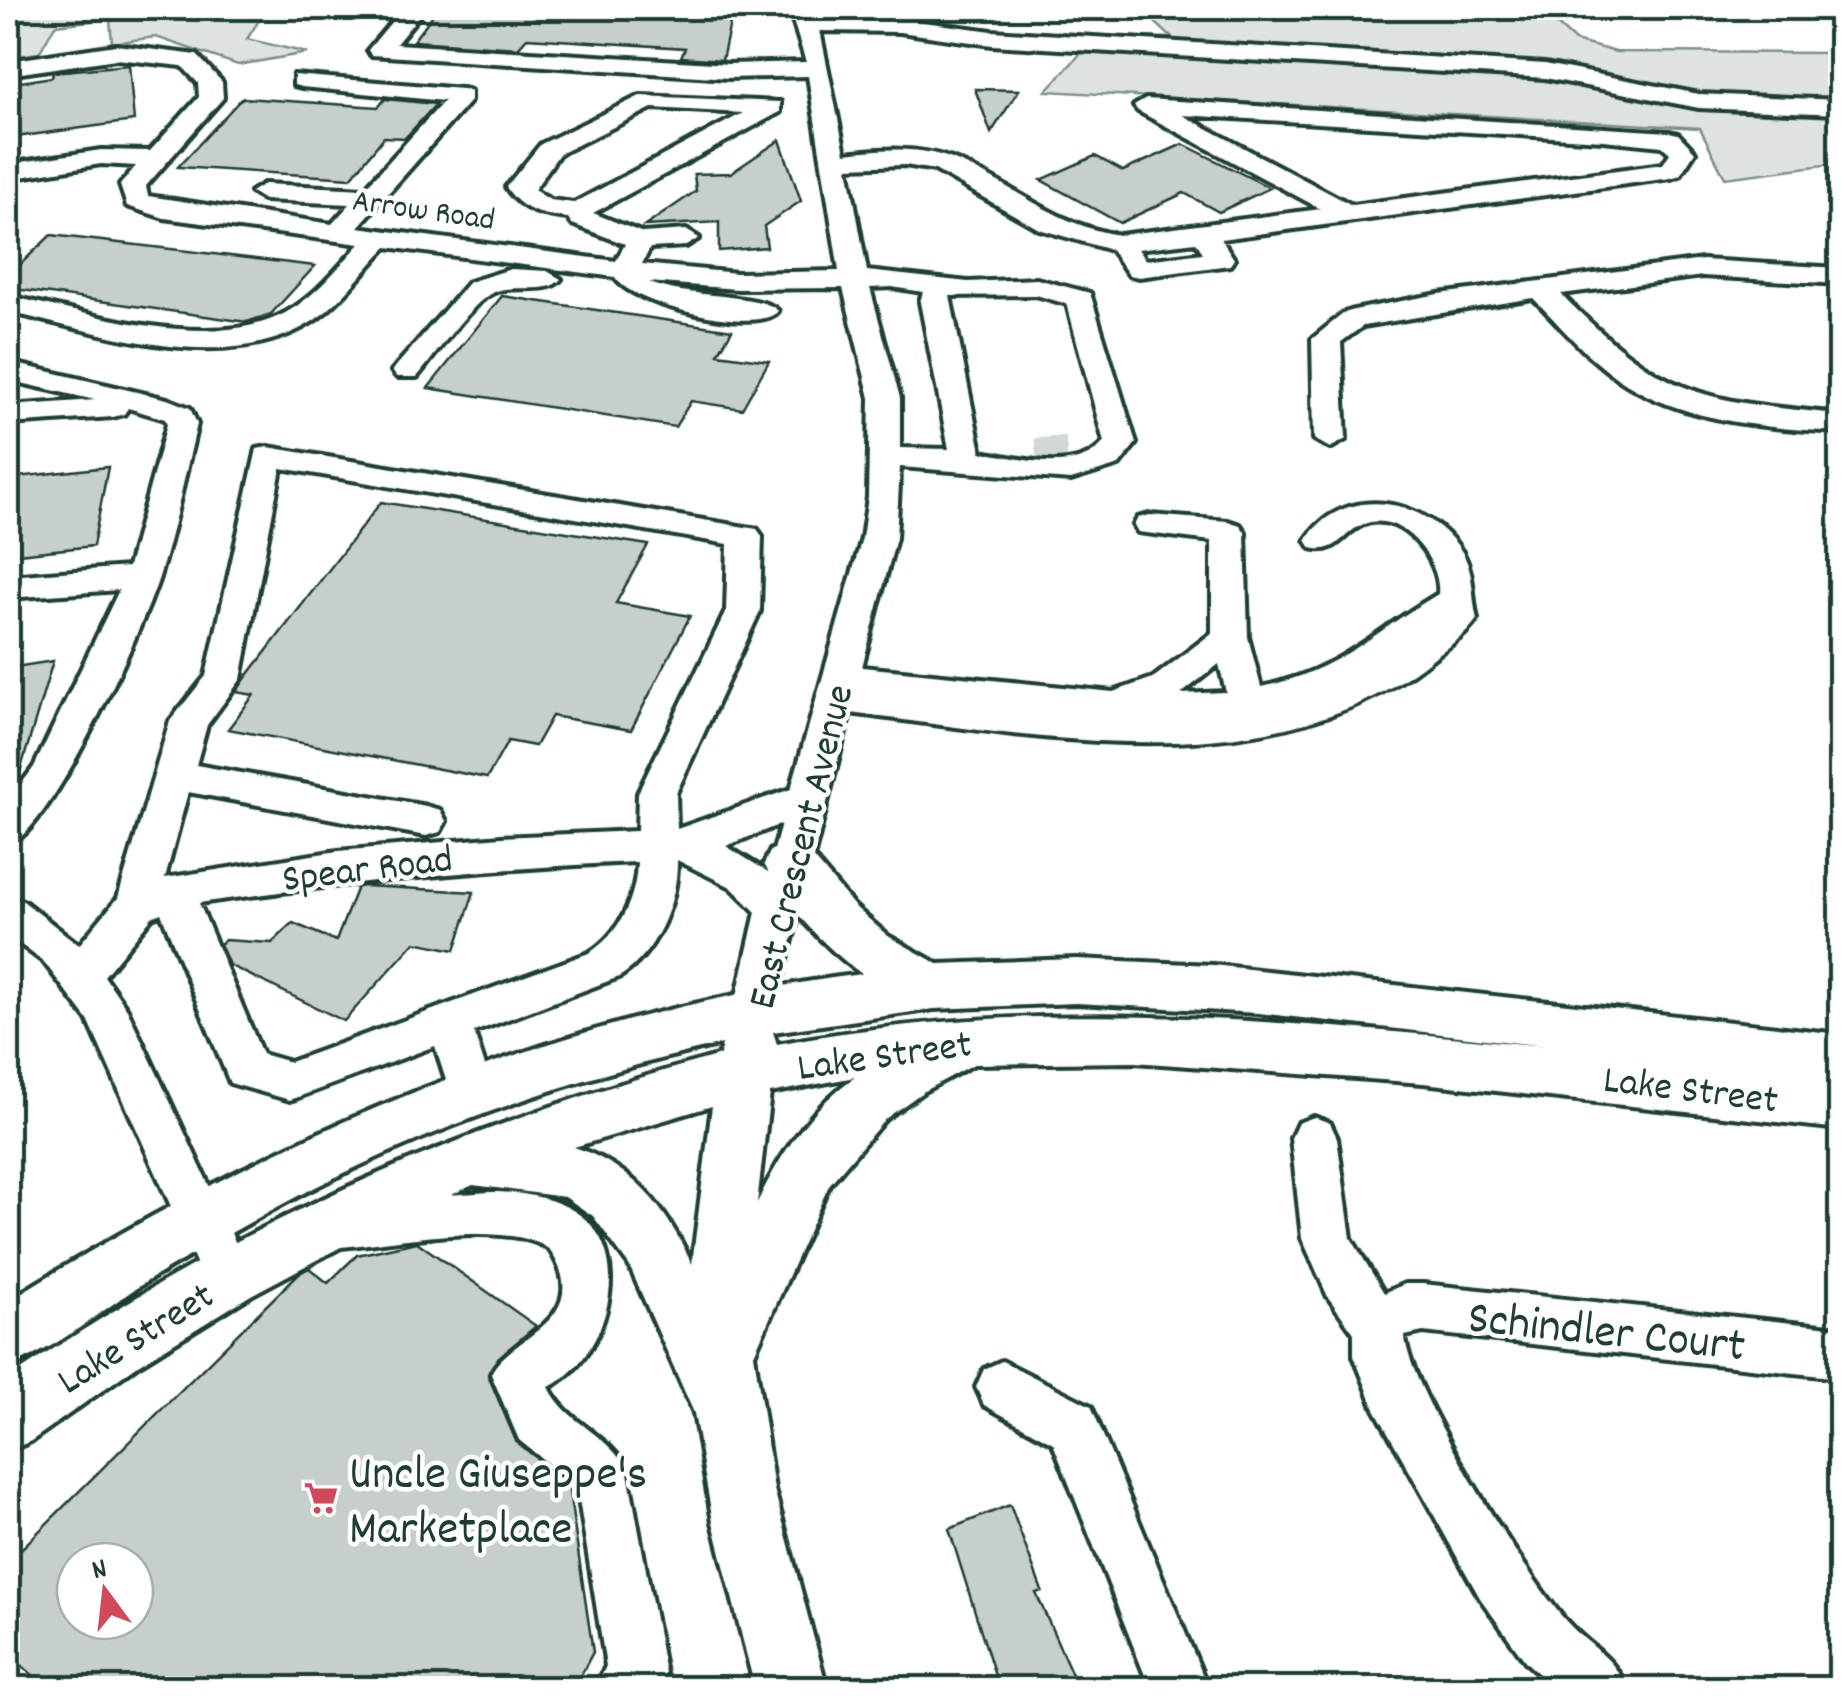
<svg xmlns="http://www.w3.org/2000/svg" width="1848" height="1696" font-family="Dekko,sans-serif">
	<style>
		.green { fill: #dee3e2; stroke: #7e908b; stroke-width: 2.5 }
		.building { fill: #c7cfcc; stroke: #1f3d34; stroke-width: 2.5; fill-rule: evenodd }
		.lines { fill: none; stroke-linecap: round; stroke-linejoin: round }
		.minor-tunnel { stroke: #d2d8d6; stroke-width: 31; stroke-dasharray: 31 16; stroke-linecap: butt }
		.minor-casing { stroke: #1f3d34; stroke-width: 8 }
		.major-casing { stroke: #1f3d34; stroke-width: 8 }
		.minor { fill: #fff; fill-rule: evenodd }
		.major { fill: #fff; fill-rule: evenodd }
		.labels { text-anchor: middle; stroke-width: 9; stroke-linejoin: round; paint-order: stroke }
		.far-street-label { font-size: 32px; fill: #1f3d34; stroke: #fff }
		.street-label { font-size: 40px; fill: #1f3d34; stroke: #fff }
		.near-street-label { font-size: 48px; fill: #1f3d34; stroke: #fff }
		.near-poi-label { font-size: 48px; fill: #1f3d34; stroke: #fff; text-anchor: start }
	</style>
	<rect width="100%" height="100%" fill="#fff"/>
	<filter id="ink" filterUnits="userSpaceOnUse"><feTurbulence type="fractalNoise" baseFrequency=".01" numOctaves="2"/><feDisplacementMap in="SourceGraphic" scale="20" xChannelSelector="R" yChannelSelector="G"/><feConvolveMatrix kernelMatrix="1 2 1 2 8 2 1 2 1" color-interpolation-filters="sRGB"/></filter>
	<g filter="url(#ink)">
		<path class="green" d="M8,8H267L247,39L307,53L238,65L156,37L112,43L110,19L55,25L39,53L8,58Z
			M1140,8H1539L1575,41L1616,52L1840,53V163L1725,178L1700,128L1046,91L1097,36L1172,38Z"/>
		<path class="building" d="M438,8H670L733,10L722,60L681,57L685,48L527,38L518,48L413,41Z
			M129,65L134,121L8,138V84L52,77L53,72Z
			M975,89L1019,90L991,133Z
			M242,98L378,107L385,99L436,104L405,138L384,137L351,178L178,167Z
			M780,140L801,201L764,226L767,247L719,251V222L645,226L696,191L694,174L731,173Z
			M1183,144L1270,188L1219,212L1184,193L1120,223L1041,180L1095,156L1123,171Z
			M51,235L315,266L271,314L247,322L8,288V276Z
			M502,296L732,330L718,354L769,361L742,409L691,401L675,427L428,388Z
			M108,467L93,546L8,555V478Z
			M381,502L648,545L616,603L690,616L631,730L552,716L535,746L508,741L487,778L228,729L254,695L236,692L245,679Z
			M53,661L16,785L8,791V668Z
			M365,886L474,892L455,950L415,942L344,1021L229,965L220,944L225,940L272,943L293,923L336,941L357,887Z
			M417,1242L536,1326L498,1358L488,1375L516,1441L568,1484L593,1652L574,1688H47L8,1653V1562L298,1274L309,1268L328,1283L357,1255ZM75,1561H135V1621H75Z
			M1010,1505L1042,1591L1036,1593L1078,1688H1008L1004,1679L997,1682L949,1529Z"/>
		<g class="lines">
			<path class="minor-tunnel" d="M1036,454L1072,451"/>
			<g class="minor-casing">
				<path id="minor" d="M403,8H425L396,44L729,64L806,62L789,8H811L815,18L900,19L992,31L1545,64L1699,94L1840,100V114L1699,108L1545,78L992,45L900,32L820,31L845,153C881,149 918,146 952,159C1012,183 1055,226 1120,235L1321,209L1138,111L1134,106L1146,99L1669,132L1678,134L1695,152L1680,175L1671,178L1221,239L1234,259L1230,265L1139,277L1129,275L1111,250L1039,229L935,170L905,165L848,167L867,271L968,282L1037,279L1090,293L1136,443L1119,465L1071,480L900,467L896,538L862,667L1113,692L1153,678L1212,633V541L1138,532L1134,525L1138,518L1150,515L1228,521L1240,525L1245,532L1248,637L1261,687C1340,671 1373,632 1438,594C1442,563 1404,512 1367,523C1343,530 1339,555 1311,548L1306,540C1344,482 1428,498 1462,552C1475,574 1471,595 1477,619C1466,636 1447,647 1432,659C1275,786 1034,736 850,713L770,1026L755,1031L740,1026L733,1013L756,912L731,887L677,860C678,902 655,955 619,977L474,1032L494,1094L487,1108L471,1114L455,1108L435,1046L290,1100L230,1083L161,913L152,917L104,976L127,1009L252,1278L244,1294L227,1301L210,1294L88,1020L44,962L8,935V897L23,901L79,945L118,898L170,721L206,676L257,449L268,447L757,529L762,536L760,611L676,793L677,829L791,789L862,538L868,497L870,398L843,288L737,289L649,282C680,298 763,293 778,311C759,335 630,305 615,277L387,247C362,272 340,305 310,323C223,376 99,332 8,312V296C87,312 212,354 287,312C316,296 338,267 360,244L164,218L127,206L120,185L136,166L101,164L8,179V164L101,150L150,151L199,97L198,83L182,66L116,59L8,75V61L116,45L197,55L222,82L223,98L146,186L148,196L332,224L350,204L264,200L251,192L264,184L364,189L444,101L302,87L294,85V75L462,89L470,91V101L358,227L616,261L625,244L572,224L568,218C541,215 521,211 506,187L541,144L640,96L780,102V112L593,213L643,233L686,230L699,238L686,246L650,248L642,264L737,273L839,271L808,76L729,78L371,55L368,50ZM652,108L743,113L574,203L550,200L534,190L559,154ZM1182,115L1603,140L1662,146L1670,153L1663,164L1352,205ZM1196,242L1203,253L1146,260L1138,249ZM892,287L923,292L920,302L949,449L900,448V398L870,288ZM1036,295L1067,304L1104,442C1077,476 1018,458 981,452L950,296ZM281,468L728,544L726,611L638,793L637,831L501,837L338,851L165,878L188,792L426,836L440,832L446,821L440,810L426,806L196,765L207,725L241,679ZM1219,664L1226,692L1181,694ZM781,824L768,872L726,846ZM637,862C636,898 620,934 589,953L290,1062L262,1054L199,903C345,882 489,868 637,862Z
					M1703,260L1840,268V284L1703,276L1561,294C1663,397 1700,401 1840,414V432C1767,428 1680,422 1617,378C1585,356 1560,325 1533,298L1363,326L1341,342L1346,439L1330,448L1314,439L1312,339L1344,313L1354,310L1439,294Z
					M511,269L547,271L561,279C547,296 513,282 492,293C470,304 435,356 417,377H397L392,371L397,365L469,282Z
					M8,362L167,399L190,408L197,424C185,474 175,525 160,574C145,623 52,831 8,845V802L34,767L119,590L8,598V576L128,567L167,424L165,419L128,408L124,414L113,417L8,424V406L95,400L8,380Z
					M1314,1117L1330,1123L1337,1138L1351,1238L1384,1293L1405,1284H1423L1840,1328V1378L1423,1332L1405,1336C1407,1386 1528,1579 1566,1621C1587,1645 1615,1657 1626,1688H1554L1526,1662L1480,1598L1375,1409L1354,1356V1333L1328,1297L1302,1238L1291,1138L1298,1123Z
					M490,1192C519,1192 556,1197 580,1215C637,1256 605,1361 549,1387C566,1424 612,1435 628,1473L665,1673L659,1688H596L606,1666L577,1487L519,1440L491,1374C507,1336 597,1322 550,1250C509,1218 391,1243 340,1247L323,1241L316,1225L323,1209L340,1203Z
					M1002,1361L1091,1406L1208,1688H1150L1053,1443L984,1405L976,1387L984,1369Z"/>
			</g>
			<g class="major-casing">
				<path id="major" d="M789,845L807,850L854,906L888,936L938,964L1076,959L1213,965L1840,1034V1129L1423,1083L1134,1062L974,1064L924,1091L885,1119L829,1185L754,1354L774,1489L827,1688H755L713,1522L694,1413L629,1265L593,1216L565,1197L473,1185L369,1232L251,1295L138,1365L31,1441L8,1451V1379C235,1225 455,1127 720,1055L722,1044C566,1079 409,1134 268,1212C229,1235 188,1256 149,1280C103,1308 59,1349 8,1366V1301C269,1138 554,1013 862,974C823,946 786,906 764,864L771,850ZM1076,1003L1258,1013L1545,1046C1284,1021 1037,995 777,1044L773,1032L934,1009ZM855,1077C811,1107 780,1155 757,1203L770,1093ZM712,1106L692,1264C666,1208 634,1167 574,1147Z"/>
			</g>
			<use href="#minor" class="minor"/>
			<use href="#major" class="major"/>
		</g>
	</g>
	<defs>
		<g id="supermarket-bare" transform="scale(2.7)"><path d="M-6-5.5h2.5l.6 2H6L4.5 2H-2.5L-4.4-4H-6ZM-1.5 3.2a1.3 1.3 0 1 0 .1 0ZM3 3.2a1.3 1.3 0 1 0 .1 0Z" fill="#d1495b" stroke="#fff" stroke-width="2.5" paint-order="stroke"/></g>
	</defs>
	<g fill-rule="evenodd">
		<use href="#supermarket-bare" x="321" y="1498"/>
	</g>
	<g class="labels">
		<g class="far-street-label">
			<text transform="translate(424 208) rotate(8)" y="11">Arrow Road</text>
		</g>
		<g class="street-label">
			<text transform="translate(798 846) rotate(-76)" y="14">East Crescent Avenue</text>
			<text transform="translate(367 866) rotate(-7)" y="14">Spear Road</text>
			<text transform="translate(884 1053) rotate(-8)" y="14">Lake Street</text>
			<text transform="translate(1691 1087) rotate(7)" y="14">Lake Street</text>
			<text transform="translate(134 1336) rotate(-32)" y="14">Lake Street</text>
		</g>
		<g class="near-street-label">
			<text transform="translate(1607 1328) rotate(6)" y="17">Schindler Court</text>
		</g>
		<g class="near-poi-label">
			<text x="349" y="1487">Uncle Giuseppe's<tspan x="349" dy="55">Marketplace</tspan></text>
		</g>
	</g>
	<rect width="1848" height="1696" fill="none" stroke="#fff" stroke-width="40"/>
	<rect x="20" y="20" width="1808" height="1656" fill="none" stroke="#1f3d34" stroke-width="4" filter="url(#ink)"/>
	<g transform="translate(105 1591) rotate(345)"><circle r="48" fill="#ffffff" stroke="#a5b1ae" stroke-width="2.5"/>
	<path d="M0-8L18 38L0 25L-18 38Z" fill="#d1495b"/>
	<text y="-15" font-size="28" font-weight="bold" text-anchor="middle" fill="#1f3d34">N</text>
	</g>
</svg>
